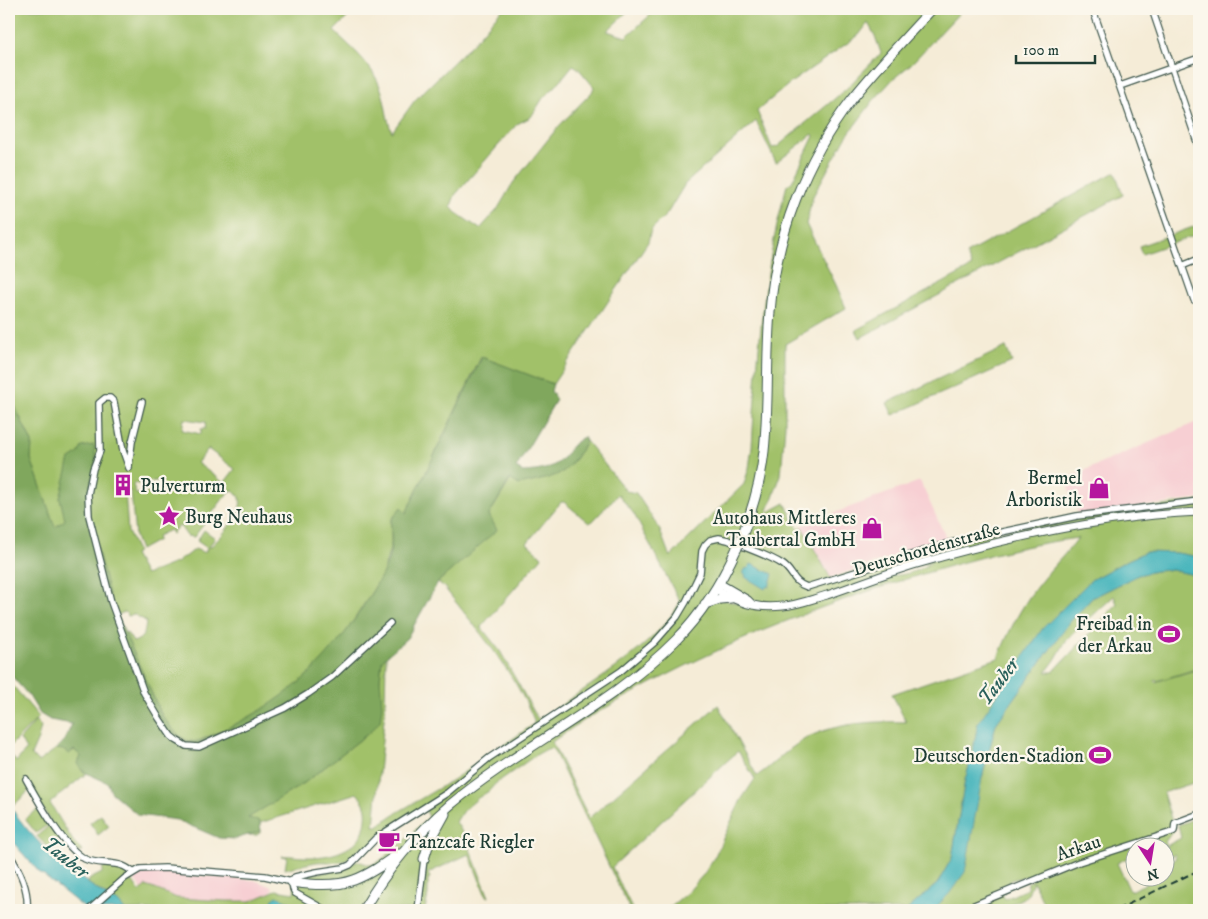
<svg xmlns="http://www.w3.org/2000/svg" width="1208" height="919" font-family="'IM FELL DW Pica',serif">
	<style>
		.built { fill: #f7cfd3 }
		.green { fill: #a1c169; stroke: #607f4e; fill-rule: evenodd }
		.forest { fill: #80a75d; stroke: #507248 }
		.water { fill: #44b4bb; stroke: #327878 }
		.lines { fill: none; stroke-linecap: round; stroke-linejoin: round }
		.minor-casing { stroke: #3f574c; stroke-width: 8 }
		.tertiary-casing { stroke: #3f574c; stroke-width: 9 }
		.primary-casing { stroke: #3f574c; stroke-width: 11 }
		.minor { stroke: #fff; stroke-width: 5.5 }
		.tertiary { stroke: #fff; stroke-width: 7 }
		.primary { stroke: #fff; stroke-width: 9 }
		.rail { stroke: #1f3d34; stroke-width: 2; stroke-dasharray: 8 4; stroke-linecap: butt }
		.primary-bridge-casing { stroke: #3f574c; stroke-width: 11; stroke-linecap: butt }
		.primary-bridge { stroke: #fff; stroke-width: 9 }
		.labels { text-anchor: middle; stroke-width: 4.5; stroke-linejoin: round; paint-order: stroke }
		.poi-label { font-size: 19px; fill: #1f3d34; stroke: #fbf7ec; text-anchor: end }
		.street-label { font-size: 19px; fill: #1f3d34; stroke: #fbf7ec }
		.water-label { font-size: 20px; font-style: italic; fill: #2a615c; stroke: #fbf7ec }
	</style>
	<rect width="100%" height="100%" fill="#fbf7ec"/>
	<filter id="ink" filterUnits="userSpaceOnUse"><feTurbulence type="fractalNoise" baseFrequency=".02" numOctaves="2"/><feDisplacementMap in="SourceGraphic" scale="10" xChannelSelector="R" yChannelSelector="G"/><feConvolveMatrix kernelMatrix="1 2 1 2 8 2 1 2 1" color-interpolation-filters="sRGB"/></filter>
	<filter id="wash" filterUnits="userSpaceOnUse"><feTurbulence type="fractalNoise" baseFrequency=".0096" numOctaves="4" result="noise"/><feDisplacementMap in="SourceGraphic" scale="20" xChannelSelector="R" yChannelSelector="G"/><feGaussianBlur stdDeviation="1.12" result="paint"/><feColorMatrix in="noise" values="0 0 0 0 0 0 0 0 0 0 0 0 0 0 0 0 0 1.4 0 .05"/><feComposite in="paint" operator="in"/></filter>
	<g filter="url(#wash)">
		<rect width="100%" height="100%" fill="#f5ecd7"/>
		<path class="built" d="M1199,421V499L1079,515L1065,479Z
			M920,481L947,540L828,578L802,525Z
			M145,871L254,880L273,887L270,894L255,902H195L145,893L131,875Z"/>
		<path class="green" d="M9,9H356L334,31C353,49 372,64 381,89C386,103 386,118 392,132L415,100L473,43L502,9H630L607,31L626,37L657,9H963L911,64L892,80L873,101L846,137L813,196L806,224L836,285L846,308L785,344V425L781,475L767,513L785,503L798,528L802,527L831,579L950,543L1045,522L1199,501V557L1177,553L1145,552L1124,562L1091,580L1000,693L978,723L972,756L965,780L952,858L937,884L907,910H666L688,892L704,874L715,856L741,800L755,779L738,751L612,867L633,910H630L554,751L551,748L547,749L536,755L495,784L489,791L478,798L462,812L456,822L465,837L489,897L486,896L469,854L428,873L430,878L428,879V895L425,910H125C115,899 100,892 88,883L90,879L102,873L104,864L133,872L130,877L140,892L145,886L155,889L177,898L226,901H251L276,890L294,893L295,877L335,870L358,861L370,865L378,862L402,843L429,817L424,807L399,822L360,856L364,845C359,849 354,855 349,859C339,865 328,861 317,862C307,864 295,866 285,869L287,857L282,856C290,855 297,857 305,857C328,858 360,851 365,825C368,810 366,804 357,793L260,823L261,832L257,835L218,836L303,784L370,732L380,679L382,660L386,656L385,709L374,826H377L393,815L451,781L534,724V720C513,669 477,630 444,587L438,582L496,530L489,515L511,479L564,471L576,458L586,441L626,491L636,493L659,528L670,557L744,484L749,468L752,447C757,358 763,271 787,185L792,182L814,136L813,134L776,163L756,121L685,184L667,214L651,230L648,242L553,384L481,357L406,514L401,508L391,520V545L382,576L341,640L318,666L287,693L270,706L236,724L196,742L185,740L173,730L162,716L124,632L128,634L133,642C144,639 145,632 146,621L133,614L128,616L125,612L115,616L60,498L66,521L55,528L31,459L32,443L9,393ZM868,23L875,36L881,53L845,90L777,147L772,148L757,111L789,84L859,35ZM573,65L578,68L594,87L592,92L558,127L513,183L497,210L480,229L455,212L451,206L455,195L517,124L531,117L543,98L555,87ZM184,419L206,422L205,429H201V434L182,430ZM208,449L235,469L224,483L197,463ZM161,480L163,490L140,495L139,494H136L133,485L135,483L137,484ZM232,490L240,497C240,500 241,503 240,506C239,515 217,544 208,548L215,538L204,530L197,541L207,548L205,553L195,549L188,555L179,559L180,561L145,575L134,555L137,551L128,532L125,491H131L135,537L140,550L158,540L157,536L170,530L172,534L174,533L173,531L180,526L187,536L194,537L226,495ZM618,494L634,514L680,602C659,641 605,676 568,700C559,707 549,715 538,719L500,651L481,627L542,557L527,543L561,502H564L589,523L593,521ZM1078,538C1067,553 1053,566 1042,580C1023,603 1009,630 998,658L892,694L906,722C872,721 829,723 800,742C784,752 772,766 757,776L718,705L589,818L552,742C581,720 618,701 650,684C737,638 828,602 923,574C973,559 1026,544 1078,538ZM934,560C921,571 901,578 885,574ZM751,564L773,574L769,586L746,574ZM719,583L745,605L720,599L706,604Z
			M1115,172L1123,195L860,338L856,330L972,267L966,254Z
			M1199,225V234L1142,254L1139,246Z
			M1006,347L1012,362L893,415L887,403Z
			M1172,570L1199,576V668L1157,681L1156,679L1154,680L1155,682L1199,669V781L1163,793L1173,825L1172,832L1165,842L1167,846L1168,845L1181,838L1178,825L1199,817V910H1153L1148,902L1130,910H1045L1046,909L1033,881L1027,896L1003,908V910H933L936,908L982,778L996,724L1069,623L1092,598L1138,575L1155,571ZM1114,596L1117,604L1053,672H1046L1055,660L1067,639ZM1136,846H1166V856L1170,854L1171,857L1174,854L1176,858L1173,860V862L1169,864L1172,870L1166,874V876L1160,877L1130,891L1117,863L1136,854ZM1027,876L1033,880L1028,882L1027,889L1005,899L1002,894L1009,888L1008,884L1011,880Z
			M9,681L39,717L9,747Z
			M36,721L41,727L38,739L31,755L38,762L56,749H74L81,756L82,771L87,773L50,803L73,841L83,851L77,852L54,827L31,789L14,805L9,796V751L16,762L26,750L20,739Z
			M37,810L49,824L36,833L25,819Z
			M101,815L109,826L98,835L90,823Z
			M50,825L61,837L49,849L37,836Z"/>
		<path class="forest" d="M482,357L553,384L551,391L556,400L516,468L523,472C541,471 555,469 566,454C572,446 575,441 584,437L586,441C580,451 574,462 565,470C556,478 531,482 519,485L510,479L489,515L497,530L438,582L407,638L382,660L380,679L382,706L380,721L370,732L303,784L248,818C260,821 259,817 261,831L235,839L219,838L177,820L138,815L111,792L108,783L82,771L78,763L81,756L74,750L69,754L63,750L56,749L65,739L72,724L50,720L40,714L29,696L9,673V393L32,443L31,459L55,527L65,520L60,498L70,459L78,454L82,447L94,445L96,461L88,494L89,516L111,602L162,716C169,724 176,736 186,740C197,745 211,736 221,731C298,696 339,651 380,578C385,570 390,556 391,546C393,538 389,526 392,519C395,515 398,511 401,507L406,513Z"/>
		<path class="water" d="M1145,552L1177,553L1199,557V576L1172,570L1155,571L1138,575L1092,598L1069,623L996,724L982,778L965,872L949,894L933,910H907L937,884L952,858L965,780L972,756L978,723L1043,628L1091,580L1124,562Z
			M751,564L773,574L769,587L767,586L765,589L745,577L746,575L743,573L746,568L748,569Z
			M9,804C34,845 73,873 112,900L117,901L125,910H87L39,872L9,838Z
			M277,896L308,910C295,910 279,914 272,900Z"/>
	</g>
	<g filter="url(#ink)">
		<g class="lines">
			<g class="minor-casing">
				<path id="minor" d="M1152,9L1199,148
					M1094,13L1194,300
					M1120,86L1199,58
					M1182,266L1199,259
					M129,466L132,442L142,402
					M129,468L123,451L114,402L110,398H105L99,403L100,451L93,469L88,494L89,516L111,602L144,693L159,718L171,736L176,740L186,746L199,747L285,708L308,694L332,677L390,623
					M26,779C39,802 62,846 85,859C97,865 111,861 123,866C126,867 130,870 133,872
					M9,854C20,871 29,889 27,910
					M89,910L125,878L140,869L165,868L265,876L292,882
					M325,910L295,893C291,887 292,883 295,877L317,872L343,868L350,865L376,838L447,793L489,758L621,671L655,642L677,617L686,602L700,573L702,551L705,545L710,540L719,538L728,540C745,548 766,554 782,564C793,571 792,582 807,587L950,543L1077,516L1199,501
					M418,910L424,859
					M962,910L1079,862L1172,832L1174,831L1175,823L1199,814"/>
			</g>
			<g class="tertiary-casing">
				<path id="tertiary" d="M719,583L748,600L753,605
					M715,589C739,603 755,609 783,606C798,605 812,599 827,595C857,585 886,573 917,564C1006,538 1106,516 1199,512"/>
			</g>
			<g class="primary-casing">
				<path id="primary" d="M741,539C752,511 761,481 764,451C769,405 766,358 770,312C776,235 805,160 852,99C877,68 905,38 932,9
					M705,604L720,599L731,598
					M424,859L429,843L445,814
					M292,882C312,885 335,887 354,880C370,874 384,864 398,854
					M363,910C386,871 415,835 450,805C521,746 612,705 676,640C702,614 722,581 737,548"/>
			</g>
			<use href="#minor" class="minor"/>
			<use href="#tertiary" class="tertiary"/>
			<use href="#primary" class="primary"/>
			<path class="rail" d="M1116,910L1199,870"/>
			<g class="primary-bridge-casing">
				<path id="primary-bridge" d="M737,548L741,539"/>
			</g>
			<use href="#primary-bridge" class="primary-bridge"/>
		</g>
	</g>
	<defs>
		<g id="building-bare" transform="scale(1.725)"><path d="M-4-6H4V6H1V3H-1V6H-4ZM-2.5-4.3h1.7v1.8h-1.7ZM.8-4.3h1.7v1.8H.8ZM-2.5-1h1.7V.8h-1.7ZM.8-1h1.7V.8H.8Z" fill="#b5179e" stroke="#fbf7ec" stroke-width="2.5" paint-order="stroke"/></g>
		<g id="shop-bare" transform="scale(1.725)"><path d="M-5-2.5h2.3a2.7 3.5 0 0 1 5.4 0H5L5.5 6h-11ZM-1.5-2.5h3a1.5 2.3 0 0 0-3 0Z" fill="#b5179e" stroke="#fbf7ec" stroke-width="2.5" paint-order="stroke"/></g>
		<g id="sight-bare" transform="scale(1.725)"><path d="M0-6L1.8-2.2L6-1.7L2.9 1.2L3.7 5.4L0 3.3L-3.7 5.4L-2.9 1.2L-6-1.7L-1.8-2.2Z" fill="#b5179e" stroke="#fbf7ec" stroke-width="2.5" paint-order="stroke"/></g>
		<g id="stadium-bare" transform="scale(1.725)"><path d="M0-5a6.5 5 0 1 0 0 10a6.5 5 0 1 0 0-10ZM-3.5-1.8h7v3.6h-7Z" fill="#b5179e" stroke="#fbf7ec" stroke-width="2.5" paint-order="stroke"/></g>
		<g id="cafe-bare" transform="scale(1.725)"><path d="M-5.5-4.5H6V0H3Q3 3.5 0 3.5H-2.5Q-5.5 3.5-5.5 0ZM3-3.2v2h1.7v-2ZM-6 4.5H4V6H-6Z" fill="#b5179e" stroke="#fbf7ec" stroke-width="2.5" paint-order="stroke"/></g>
	</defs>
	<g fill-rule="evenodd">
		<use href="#building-bare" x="123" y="485"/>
		<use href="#shop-bare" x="1099" y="488"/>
		<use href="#sight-bare" x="169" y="516"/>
		<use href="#shop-bare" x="872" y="528"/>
		<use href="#stadium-bare" x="1169" y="634"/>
		<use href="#stadium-bare" x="1100" y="755"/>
		<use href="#cafe-bare" x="389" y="841"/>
	</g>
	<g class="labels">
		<g class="poi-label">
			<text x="1082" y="484">Bermel<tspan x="1082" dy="22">Arboristik</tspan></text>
			<text x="140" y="492" text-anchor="start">Pulverturm</text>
			<text x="185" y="523" text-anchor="start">Burg Neuhaus</text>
			<text x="856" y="524">Autohaus Mittleres<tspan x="856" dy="22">Taubertal GmbH</tspan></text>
			<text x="1152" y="630">Freibad in<tspan x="1152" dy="22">der Arkau</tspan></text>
			<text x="1084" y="762">Deutschorden-Stadion</text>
			<text x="406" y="848" text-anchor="start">Tanzcafe Riegler</text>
		</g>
		<g class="street-label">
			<text transform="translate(926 548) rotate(-16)" y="7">Deutschordenstraße</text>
			<text transform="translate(1078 847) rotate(-19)" y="7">Arkau</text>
		</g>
		<g class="water-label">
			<text transform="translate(998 681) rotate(-53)" y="7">Tauber</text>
			<text transform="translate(66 857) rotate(39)" y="7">Tauber</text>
		</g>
	</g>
	<rect width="1208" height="919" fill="none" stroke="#fbf7ec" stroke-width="30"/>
	<g transform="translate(1150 862) rotate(168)"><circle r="24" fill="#fbf7ec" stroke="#a3ada2"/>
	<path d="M0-4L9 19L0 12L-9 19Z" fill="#b5179e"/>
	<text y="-8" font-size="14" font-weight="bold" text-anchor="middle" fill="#1f3d34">N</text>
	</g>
	<path d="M1016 55v8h79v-8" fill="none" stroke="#1f3d34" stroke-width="2.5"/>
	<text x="1023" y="55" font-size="15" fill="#1f3d34" stroke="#fbf7ec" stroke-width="4" paint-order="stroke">100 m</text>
</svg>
